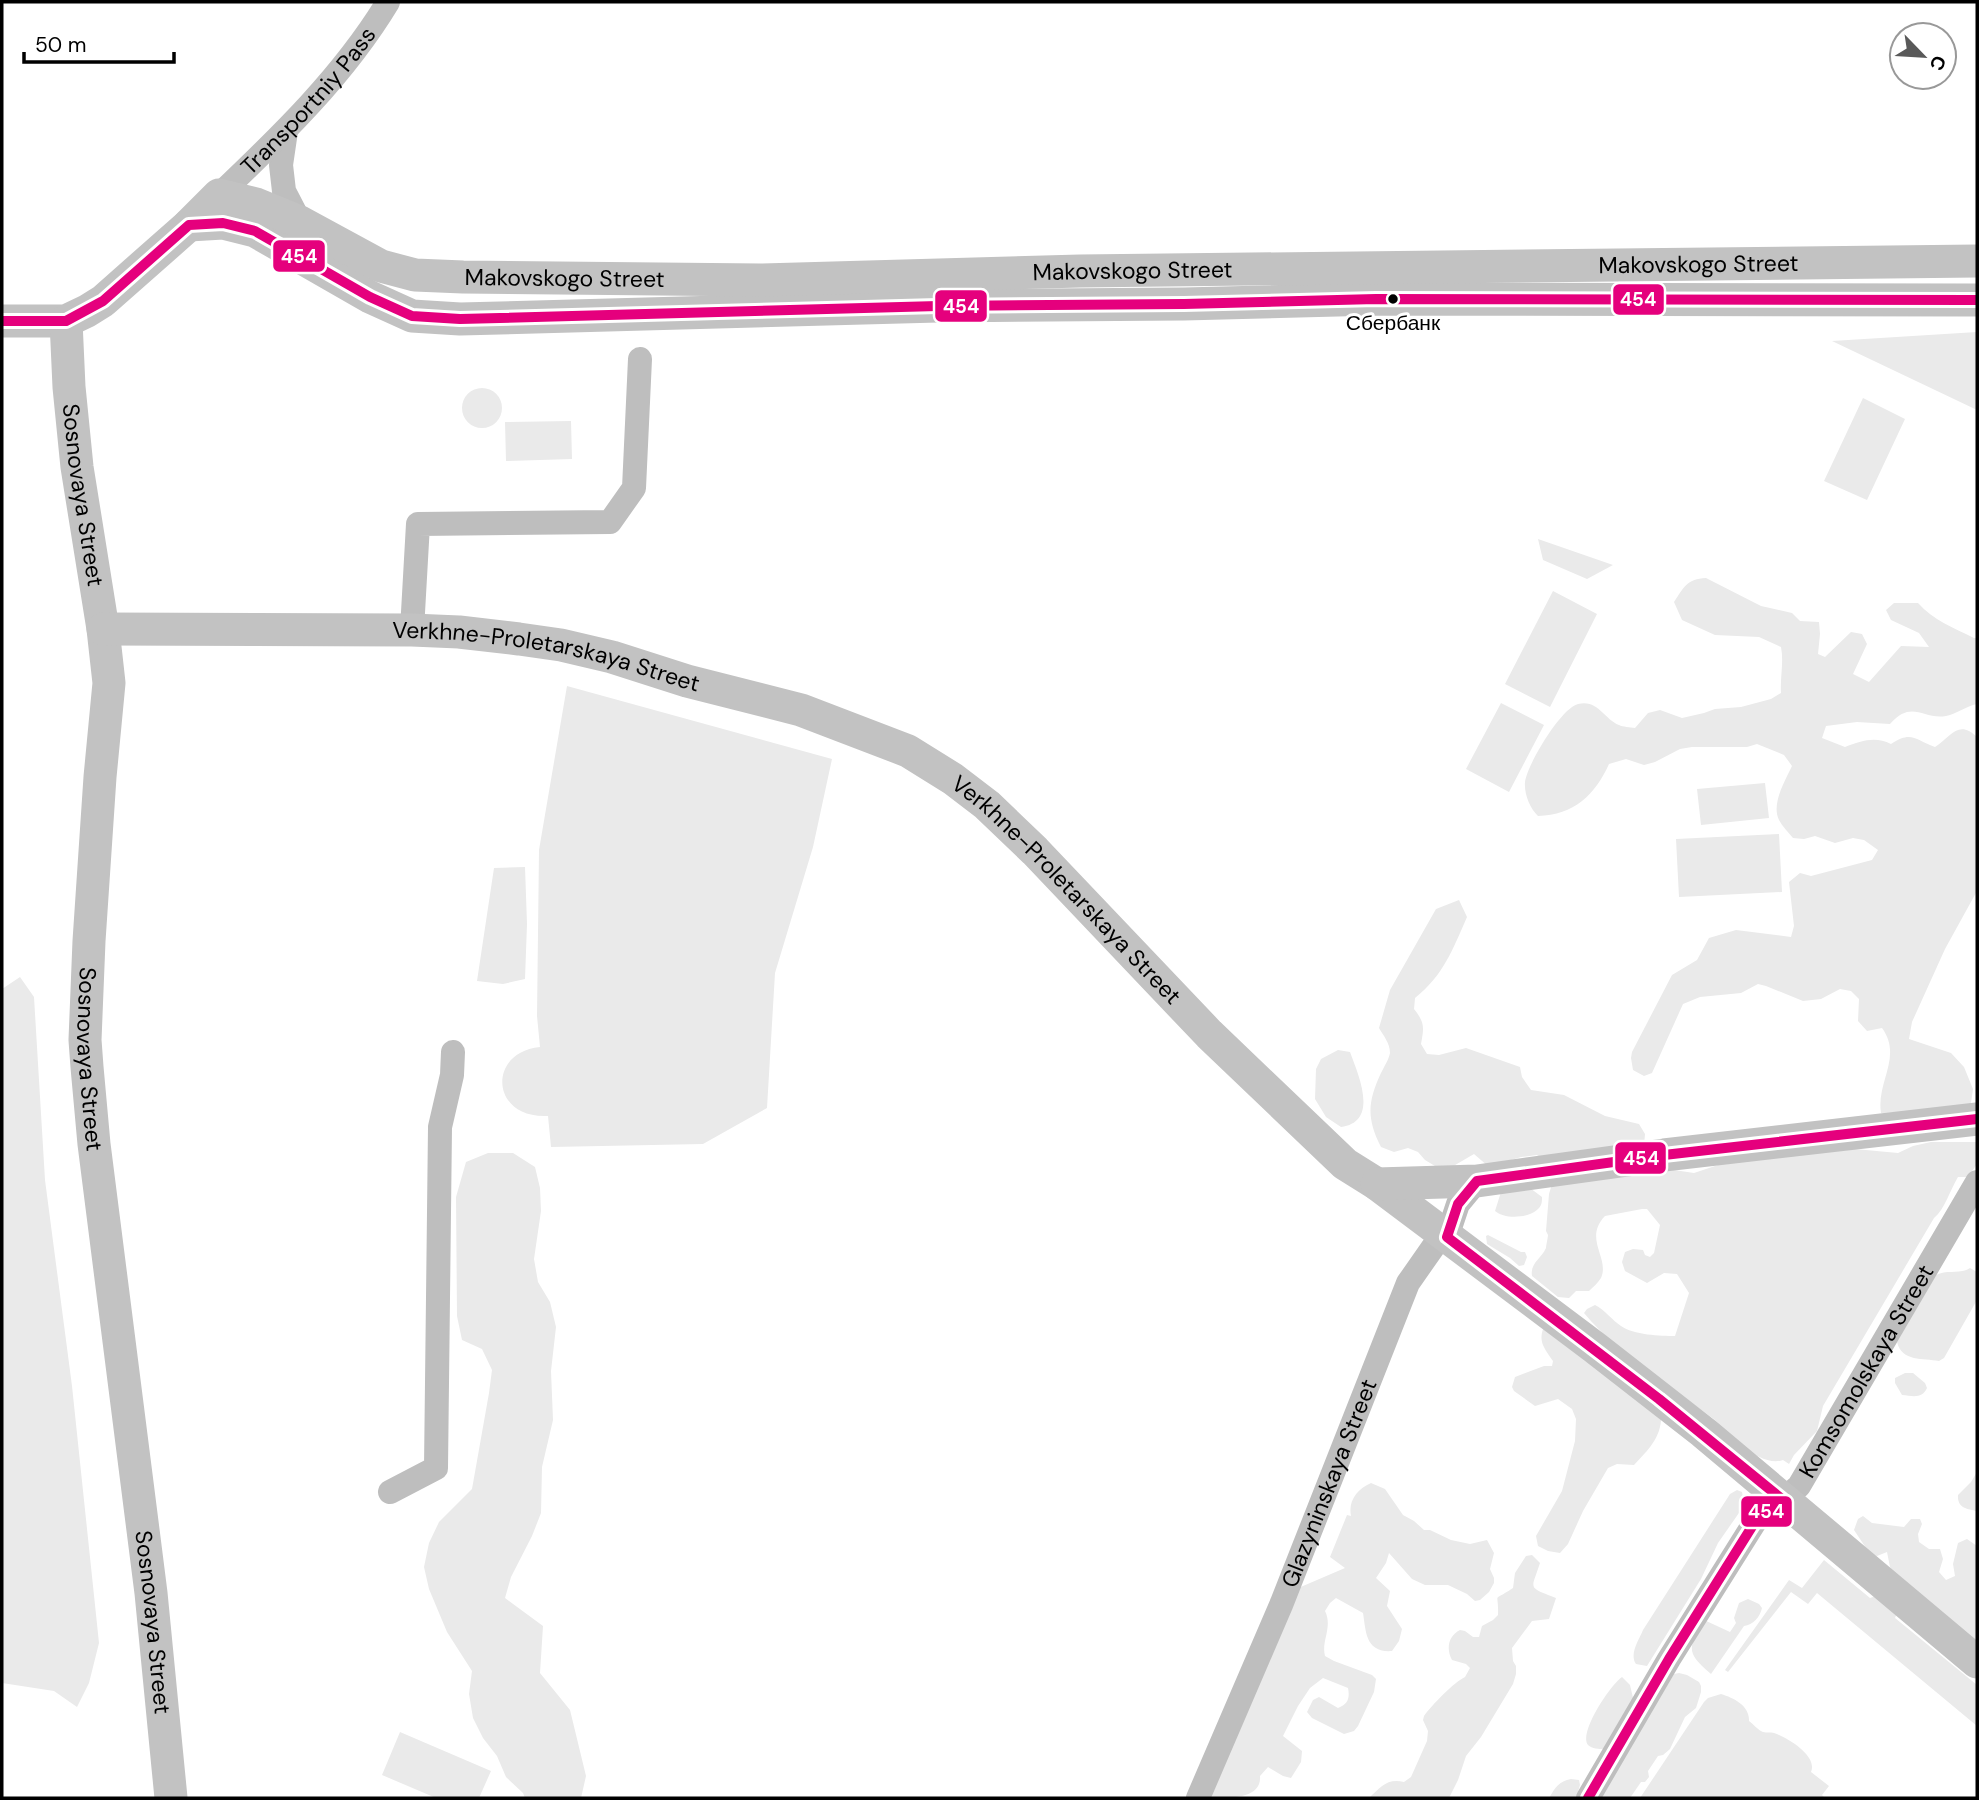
<svg xmlns="http://www.w3.org/2000/svg" width="1979" height="1800" font-family="'DM Sans',sans-serif">
	<style>
		.green { fill: #eaeaea }
		.lines { fill: none; stroke-linecap: round; stroke-linejoin: round }
		.street { stroke: #bebebe; stroke-width: 24 }
		.secondary { stroke: #c2c2c2; stroke-width: 33 }
		.bus-1-casing { stroke: #fff; stroke-width: 16 }
		.bus-1 { stroke: #e5007d; stroke-width: 10 }
		.bus-dot { fill: #000; stroke: #fff; stroke-width: 2.5 }
		.labels { text-anchor: middle; stroke-width: 6; stroke-linejoin: round; paint-order: stroke }
		.bus-label { font-size: 21px; fill: #000; stroke: #fff }
		.street-label { font-size: 23px; fill: #000; stroke: #fff }
		.line-badge { stroke: #fff; stroke-width: 2.5 }
		.badge-label { font-size: 19px; text-anchor: middle; font-weight: bold; fill: #fff }
	</style>
	<rect width="100%" height="100%" fill="#fff"/>
	<path class="green" d="M1977,332V410L1832,341Z
		M462 408a20 20 0 1 1 40 0a20 20 0 1 1-40 0Z
		M1863,398L1905,419L1867,500L1824,481Z
		M571,421L572,459L506,461L505,422Z
		M1538,539L1613,565L1587,579L1543,560Z
		M1706,578L1761,606L1792,613L1800,621L1819,622L1820,634L1818,654L1825,657L1851,632L1862,634L1867,644L1853,674L1869,682L1901,646L1929,647L1919,633L1891,620L1886,610L1894,603H1918C1933,620 1954,628 1974,638H1977V704C1966,706 1957,714 1946,716C1923,720 1912,699 1890,724L1857,722L1826,726L1822,738L1845,747C1861,741 1875,736 1891,744C1912,730 1915,740 1935,747C1951,737 1958,719 1977,737V891L1945,949L1912,1022L1909,1039L1951,1053L1964,1067L1973,1089L1970,1110L1881,1113C1876,1082 1903,1057 1882,1028L1867,1031L1858,1021L1859,999L1851,991L1840,989L1821,999L1803,1001L1766,986L1758,984L1741,993L1700,997L1683,1004L1652,1073L1644,1076L1633,1070L1631,1058L1632,1052L1672,975L1697,960L1709,938L1736,930L1791,937L1794,926L1789,882L1800,873L1811,876L1872,860L1878,850L1864,840L1853,838L1835,843L1815,836L1804,839L1793,838C1788,832 1782,826 1779,820C1771,804 1785,781 1792,766L1784,755L1757,744L1747,747H1692L1680,749L1655,762L1644,765L1626,759L1609,764C1595,795 1574,815 1538,816C1530,808 1524,794 1525,782C1527,765 1561,708 1578,704C1598,699 1604,719 1619,725C1623,727 1630,727 1635,728L1648,713L1660,710L1682,718L1704,713L1715,709L1741,707L1771,699L1781,693C1780,677 1784,662 1781,647L1759,637L1715,635L1682,620L1674,602C1684,587 1687,579 1706,578Z
		M1553,591L1597,614L1550,707L1505,684Z
		M567,686L832,759L813,847L775,973L767,1108L703,1144L551,1147L548,1116C490,1119 487,1052 540,1047L537,1016L539,850Z
		M1501,703L1544,725L1509,792L1466,769Z
		M1765,783L1769,818L1701,825L1697,789Z
		M1779,834L1782,892L1679,897L1676,839Z
		M525,867L527,924L525,979L503,984L477,981L494,868Z
		M1459,900L1467,917C1453,949 1443,976 1415,998L1414,1009C1425,1023 1424,1027 1421,1044L1427,1054L1439,1055L1466,1048L1520,1067L1522,1077L1531,1090L1564,1095L1605,1116L1639,1124L1645,1134L1644,1146L1547,1162L1537,1155L1521,1157L1489,1167L1474,1154L1450,1168L1435,1166L1425,1160L1418,1152L1408,1148L1394,1152L1381,1147C1366,1118 1368,1101 1381,1073C1384,1067 1389,1059 1390,1053C1390,1043 1383,1035 1379,1028L1390,990L1436,909Z
		M20,977L34,997L45,1180L72,1386L99,1643L89,1683L77,1707L54,1691L2,1683V989Z
		M1338,1050L1350,1052C1358,1074 1380,1122 1341,1127L1326,1117L1315,1099L1316,1069L1321,1059Z
		M1931,1142H1977V1164L1968,1177H1958C1950,1190 1945,1209 1934,1218L1823,1406L1817,1431L1794,1455L1789,1464L1783,1460C1762,1468 1728,1436 1715,1420C1671,1386 1620,1356 1584,1313L1587,1309L1595,1305C1605,1310 1612,1320 1621,1326C1633,1335 1661,1336 1675,1336L1689,1293L1677,1274L1664,1273L1647,1283L1625,1271L1622,1262L1625,1252L1633,1249L1643,1250L1645,1255L1650,1257L1654,1253L1660,1225L1647,1209H1642L1605,1216C1583,1239 1610,1258 1601,1278C1598,1283 1593,1287 1589,1291H1576L1569,1298L1558,1297L1532,1276C1530,1263 1541,1259 1546,1248C1546,1246 1548,1237 1548,1235L1546,1231L1549,1194L1552,1184L1674,1170L1694,1173L1721,1164L1855,1149L1898,1153L1913,1146Z
		M488,1153H513L535,1167L540,1188L541,1211L534,1259L538,1282L550,1302L556,1327L551,1371L553,1420L542,1467L541,1513L532,1536L511,1577L505,1598L543,1626L540,1673L570,1710L586,1776L581,1798H525L523,1793L506,1777L497,1756L483,1738L473,1718L469,1694L472,1671L447,1632L429,1589L424,1567L429,1543L439,1522L472,1489L489,1393L492,1370L482,1349L462,1340L457,1316L456,1197L466,1162Z
		M1530,1188L1542,1197C1542,1201 1542,1205 1539,1208C1531,1218 1505,1220 1495,1211L1501,1192Z
		M1488,1235L1521,1252H1525L1527,1257L1524,1265L1519,1266L1510,1258L1487,1244L1486,1236Z
		M1970,1268L1977,1272V1300L1944,1358L1939,1361C1923,1358 1902,1362 1897,1342L1936,1275C1948,1269 1959,1275 1970,1268Z
		M1547,1319L1661,1412C1663,1436 1649,1449 1634,1465L1617,1464L1608,1468L1583,1511L1568,1544L1560,1553L1548,1551L1538,1546L1536,1536L1562,1491L1575,1441L1576,1419L1572,1409L1558,1399L1535,1406L1514,1391L1512,1387L1515,1377L1544,1366H1552L1553,1361C1540,1343 1538,1339 1547,1319Z
		M1905,1373H1913L1925,1383L1927,1388C1922,1399 1913,1396 1902,1395L1895,1383V1378Z
		M1977,1472V1511C1967,1509 1957,1508 1958,1495L1971,1482Z
		M1371,1483L1385,1489L1403,1515L1414,1521L1424,1530H1430L1451,1540L1470,1544L1487,1540L1494,1553L1490,1569L1494,1578V1583L1489,1592L1480,1600L1475,1601L1467,1594L1448,1585H1425L1412,1579L1389,1553L1386,1563L1376,1578L1390,1591L1387,1606L1402,1629L1399,1641L1392,1651C1365,1653 1366,1631 1363,1613L1336,1598L1330,1603L1325,1611C1333,1627 1321,1641 1325,1656L1334,1661L1372,1675L1376,1679L1374,1692L1358,1726L1354,1731L1344,1734L1312,1718L1307,1712L1313,1700L1319,1697L1338,1708C1348,1704 1350,1698 1348,1688L1323,1678L1310,1688L1298,1706L1283,1736L1302,1751L1301,1762L1291,1778L1283,1776L1268,1767L1260,1776C1262,1800 1227,1798 1207,1798L1296,1589L1345,1568L1330,1557L1347,1515L1351,1516C1348,1501 1357,1489 1371,1483Z
		M1737,1490L1742,1492L1744,1502L1741,1510L1718,1543L1701,1579L1647,1666L1636,1664C1629,1654 1639,1640 1643,1630L1730,1494Z
		M1863,1516L1872,1523L1904,1527L1911,1519H1920L1922,1524L1918,1534L1919,1542L1929,1549H1940L1943,1559L1939,1572L1946,1580L1955,1576L1953,1564L1958,1543L1967,1539L1977,1546V1648L1897,1579L1890,1567L1887,1552L1877,1556L1870,1554L1854,1530L1858,1519Z
		M1532,1555L1540,1563C1531,1591 1527,1586 1556,1598L1549,1619L1532,1621L1512,1648L1513,1661L1516,1666V1674L1513,1684L1481,1737L1466,1756L1458,1780L1449,1798H1369C1381,1787 1387,1778 1404,1782L1411,1777L1427,1741L1428,1731L1423,1720L1424,1716C1432,1705 1454,1682 1465,1677L1470,1668L1466,1664L1452,1660C1446,1649 1448,1636 1460,1630L1465,1631L1473,1637H1479L1482,1626L1493,1620L1498,1615C1499,1590 1491,1603 1513,1588L1515,1573L1526,1556Z
		M1824,1560L1870,1598L1876,1596L1897,1613L1895,1618L1977,1685V1726L1817,1593L1808,1604L1791,1592L1728,1672L1725,1670L1789,1580L1802,1588Z
		M1748,1599L1759,1604L1762,1608C1760,1617 1753,1625 1744,1626L1711,1674C1684,1651 1690,1649 1702,1619L1730,1632L1736,1623L1734,1618L1739,1603Z
		M1679,1673L1687,1675L1699,1682L1701,1686V1692L1696,1708L1685,1717L1670,1749L1663,1755L1658,1756L1648,1771L1649,1777L1645,1782H1641L1630,1798H1598L1674,1674Z
		M1622,1677L1630,1685L1634,1702L1604,1749C1599,1749 1592,1749 1588,1745C1578,1733 1611,1684 1622,1677Z
		M1721,1694C1734,1698 1750,1706 1749,1721C1753,1724 1759,1731 1763,1732C1767,1733 1771,1732 1774,1733C1788,1738 1818,1756 1811,1772L1829,1786L1822,1795L1825,1798H1640L1704,1702L1708,1698Z
		M400,1732L491,1771L479,1798H436L382,1775Z
		M1571,1779L1579,1780L1580,1785L1576,1798H1549C1555,1788 1559,1781 1571,1779Z"/>
	<g class="lines">
		<g class="street">
			<path d="M286,131L281,165L284,191L300,222"/>
			<path id="s1" d="M219,195C281,136 344,75 388,2"/>
			<path d="M412,630L418,524L610,522L634,488L640,359"/>
			<path d="M390,1492L436,1468L440,1127L452,1075L453,1052"/>
			<path id="s2" d="M1198,1798L1281,1605L1408,1283L1436,1243L1447,1237L1458,1204L1477,1181"/>
			<path id="s3" d="M1588,1798L1669,1659L1758,1517L1783,1500L1799,1486L1977,1182"/>
		</g>
		<g class="secondary">
			<path d="M189,225L223,223L255,231L370,297L412,316L460,319L938,306L1184,304L1376,299L1977,300"/>
			<path id="s4" d="M2,321H66L87,311L103,301L189,225L219,195L256,204L300,222L381,266L415,275L463,277L761,280L1080,271L1977,261"/>
			<path id="s5" d="M66,321L69,387L77,467L103,629L109,683L100,777L89,941L85,1040L87,1067L94,1144L151,1593L171,1798"/>
			<path id="s6" d="M103,629L412,630L459,632L519,639L561,645L612,657L687,681L801,710L908,751L953,779L987,805L1035,851L1209,1034L1345,1164L1377,1184L1594,1347L1703,1432L1977,1662"/>
			<path d="M1377,1184L1477,1181L1664,1155L1977,1119"/>
		</g>
		<g class="bus-1-casing">
			<path id="bus-1" d="M2,321H66L103,301L189,225L223,223L255,231L370,297L412,316L460,319L938,306L1184,304L1376,299L1977,300
				M1588,1798L1669,1659L1758,1517L1783,1500L1659,1399L1447,1237L1458,1204L1477,1181L1664,1155L1977,1119"/>
		</g>
		<use href="#bus-1" class="bus-1"/>
	</g>
	<circle class="bus-dot" cx="1393" cy="299" r="6"/>
	<g class="labels">
		<g class="bus-label">
			<text x="1393" y="330">Сбербанк</text>
		</g>
		<g class="street-label">
			<text dy="8" stroke="none"><textPath href="#s1" startOffset="130">Transportniy Pass</textPath></text>
			<text dy="8" stroke="none"><textPath href="#s4" startOffset="1760">Makovskogo Street</textPath></text>
			<text dy="8" stroke="none"><textPath href="#s4" startOffset="1194">Makovskogo Street</textPath></text>
			<text dy="8" stroke="none"><textPath href="#s4" startOffset="626">Makovskogo Street</textPath></text>
			<text dy="8" stroke="none"><textPath href="#s5" startOffset="175">Sosnovaya Street</textPath></text>
			<text dy="8" stroke="none"><textPath href="#s6" startOffset="446">Verkhne-Proletarskaya Street</textPath></text>
			<text dy="8" stroke="none"><textPath href="#s6" startOffset="1034">Verkhne-Proletarskaya Street</textPath></text>
			<text dy="8" stroke="none"><textPath href="#s5" startOffset="742">Sosnovaya Street</textPath></text>
			<text dy="8" stroke="none"><textPath href="#s3" startOffset="513">Komsomolskaya Street</textPath></text>
			<text dy="8" stroke="none"><textPath href="#s2" startOffset="341">Glazyninskaya Street</textPath></text>
			<text dy="8" stroke="none"><textPath href="#s5" startOffset="1309">Sosnovaya Street</textPath></text>
		</g>
	</g>
	<g class="line-badge">
		<rect x="272" y="239" width="54" height="34" rx="7" fill="#e5007d"/>
		<rect x="1612" y="283" width="53" height="33" rx="7" fill="#e5007d"/>
		<rect x="934" y="289" width="54" height="34" rx="7" fill="#e5007d"/>
		<rect x="1614" y="1141" width="53" height="34" rx="7" fill="#e5007d"/>
		<rect x="1740" y="1495" width="53" height="33" rx="7" fill="#e5007d"/>
	</g>
	<g class="badge-label">
		<text x="299" y="263">454</text>
		<text x="1638" y="306">454</text>
		<text x="961" y="313">454</text>
		<text x="1641" y="1165">454</text>
		<text x="1766" y="1518">454</text>
	</g>
	<rect width="1979" height="1800" fill="none" stroke="#000000" stroke-width="7"/>
	<g transform="translate(1923 56) rotate(115)"><circle r="33" fill="#ffffff" stroke="#999999" stroke-width="2"/>
	<path d="M0-5L12 26L0 18L-12 26Z" fill="#595959"/>
	<text y="-10" font-size="19" font-weight="bold" text-anchor="middle" fill="#000000">С</text>
	</g>
	<path d="M24 52v10h150v-10" fill="none" stroke="#000000" stroke-width="3.5"/>
	<text x="35" y="52" font-size="21" fill="#000000" stroke="#ffffff" stroke-width="5" paint-order="stroke">50 m</text>
</svg>
